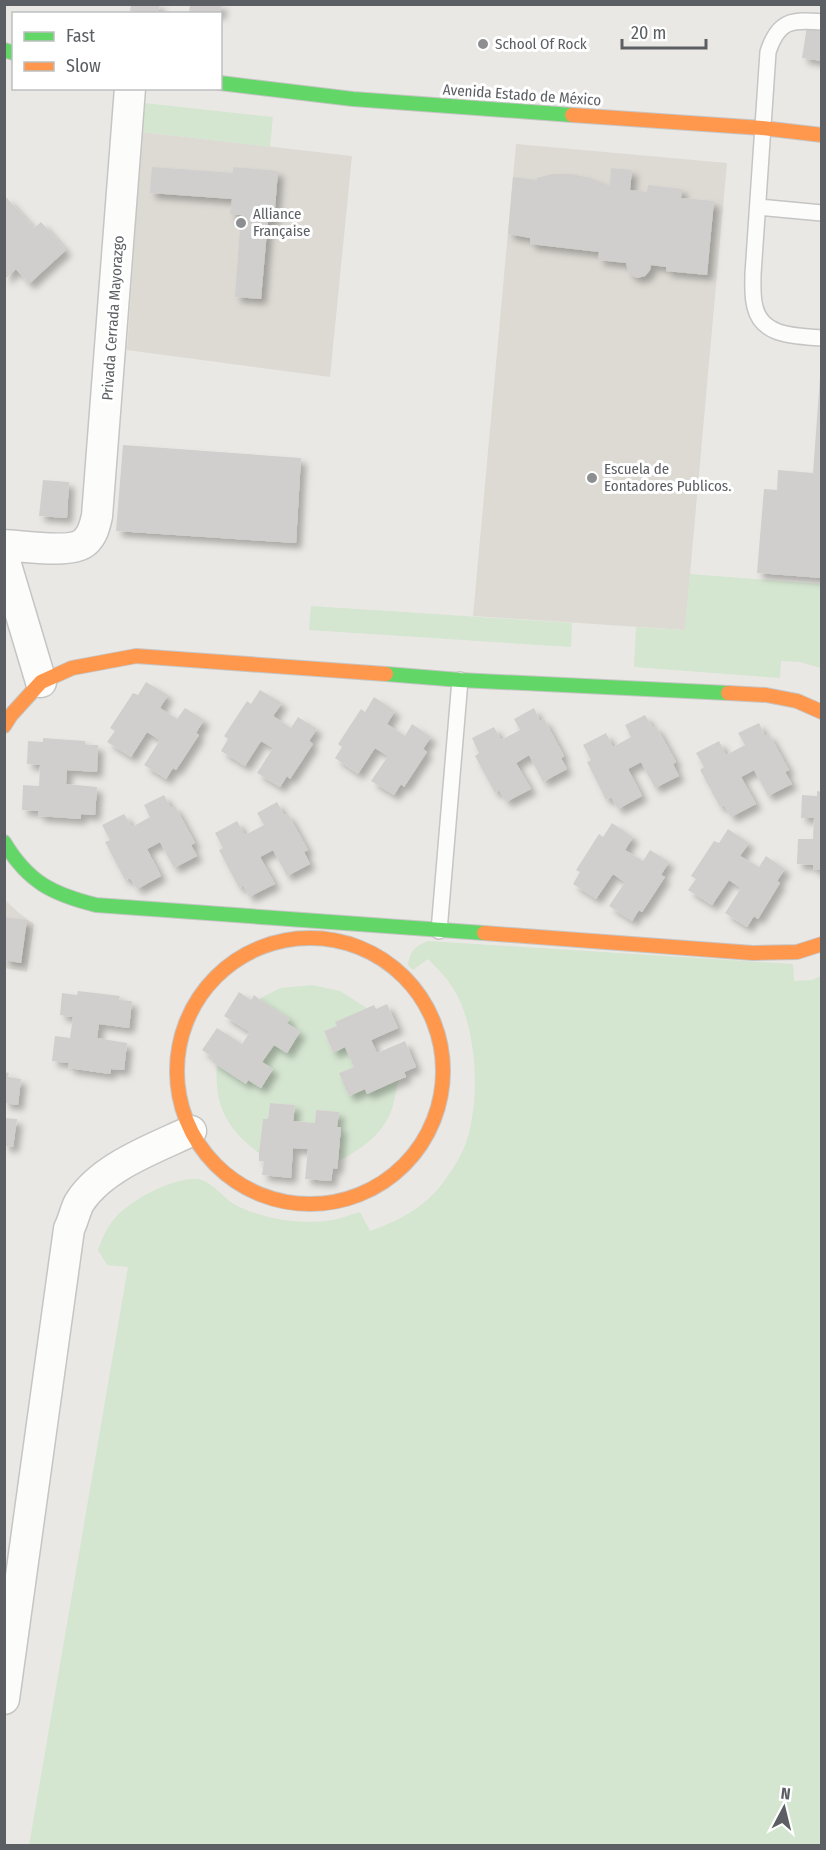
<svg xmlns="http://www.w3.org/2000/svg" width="826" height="1850" font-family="'Fira Sans Condensed',sans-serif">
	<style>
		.education { fill: #dddad4 }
		.green { fill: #d4e5d0 }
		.building { fill: #d1cfce; filter: url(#shadow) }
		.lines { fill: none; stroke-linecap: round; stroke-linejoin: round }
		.lane-casing { stroke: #c6c5c5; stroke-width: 18 }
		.street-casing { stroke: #c6c5c5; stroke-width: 33 }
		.fast-casing { stroke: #c5c5c5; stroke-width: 16 }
		.slow-casing { stroke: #c5c5c5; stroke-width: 16 }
		.lane { stroke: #fcfcfb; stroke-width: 15 }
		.street { stroke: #fcfcfb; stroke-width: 30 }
		.fast { stroke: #63d668; stroke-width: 14 }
		.slow { stroke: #ff974d; stroke-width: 14 }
		.poi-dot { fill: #8d8e90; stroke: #fff; stroke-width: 2 }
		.labels { text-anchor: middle; stroke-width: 6; stroke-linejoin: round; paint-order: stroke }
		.poi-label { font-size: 15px; fill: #5b5e62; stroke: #fff; text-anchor: start }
		.street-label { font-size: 15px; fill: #5b5e62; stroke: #fff }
	</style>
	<defs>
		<filter id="shadow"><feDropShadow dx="5.5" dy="5.5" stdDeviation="3" flood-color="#0004"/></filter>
	</defs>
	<rect width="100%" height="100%" fill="#eae8e4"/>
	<path class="education" d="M142,132L352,156L330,377L127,350Z
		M516,144L727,163L685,630L473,616Z
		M4,899L19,913L34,924L27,972L5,968Z"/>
	<path class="green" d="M144,103L273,117L270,147L142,132Z
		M690,574L821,584V668L800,662L781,661L780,678L634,667L636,627L685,630Z
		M311,606L572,623L571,647L309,630Z
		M428,941L793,964L794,981L812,980L821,976V1845L29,1846L128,1267L107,1265L98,1250C102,1239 106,1228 115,1218C130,1200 172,1178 196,1179C211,1180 222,1197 234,1204C263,1220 306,1226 338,1219C345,1217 352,1214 360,1212L370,1231C397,1222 425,1207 442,1184C452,1171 462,1155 467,1140C480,1098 477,1034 457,995C450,981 439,970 428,959L413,970L408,965C410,951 415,946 428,941Z
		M312,985L340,991L367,1008L336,1022L337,1026L324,1032L332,1052L345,1047L354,1067L340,1073L349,1096L365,1089L367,1094L398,1080C396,1090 395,1100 392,1109C383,1134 361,1150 338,1161L341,1128L337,1127L338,1112L316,1110L315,1123L294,1121L295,1105L270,1103L268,1119H263L259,1153C227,1129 214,1106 217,1065L246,1083L248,1080L261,1088L273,1070L262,1062L274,1045L287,1053L300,1032L287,1023L289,1019L259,999L280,988Z"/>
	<path class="building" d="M131,4H160L158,14L130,11Z
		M190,4H222L220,14H189Z
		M807,26L822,28V61L802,58Z
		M152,167L233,173V167L278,171L274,221L268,220L261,299L235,297L241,215L230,214L232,199L150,193Z
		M611,168L632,170L630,190L647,192L648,185L682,189L681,198L714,201L707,275L666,271V267L651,265L650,270L645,276L637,278L629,274L626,263L598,260L599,252L530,244V238L508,234L513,177L537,180V178L552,174H571L590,178L610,186Z
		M5,196L34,228L41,222L66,250L29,284L16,269L5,279Z
		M820,378H822V578L757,573L764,489L777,490L778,470L813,473Z
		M123,445L301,458L296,543L116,531Z
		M43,480L69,482L67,518L39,516Z
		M146,682L168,695L160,708L177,719L185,708L204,720L196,733L199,735L176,770L173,768L166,779L144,765L160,740L147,732L131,757L107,742L115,731L110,728L133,693L138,695Z
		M260,690L282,703L273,716L291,728L298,717L317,729L309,741L313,744L290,779L287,776L280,787L257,773L273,748L261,741L245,766L221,751L228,739L224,736L247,701L251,704Z
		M374,697L395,711L387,724L405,736L412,724L431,737L423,749L427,752L404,787L401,784L394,795L371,781L388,756L375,748L358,774L335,758L342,747L338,744L361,709L365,712Z
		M534,708L540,721L544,719L564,756L561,758L567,769L543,782L529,755L516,763L531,789L506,802L499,790L495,793L475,756L479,753L472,738L494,727L501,740L520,730L514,719Z
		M645,715L653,728L656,726L676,762L673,764L679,776L655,788L641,762L628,769L642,796L618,809L611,797L606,800L587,762L591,760L583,745L606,733L613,747L631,737L625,725Z
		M759,723L765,736L769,734L789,770L785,772L792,784L768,796L754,770L741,777L756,804L731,817L724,805L720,807L700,770L704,767L696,753L719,741L726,755L745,745L738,733Z
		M43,738L85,741V745H98L97,772L67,770L66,784L97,787L95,815L81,814V819L38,816L39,811L22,810L23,785L39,786L40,765L27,764L28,741L43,742Z
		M817,791L822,792V870L813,869V865L797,864L798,839H813L814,818H801L802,795L817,796Z
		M164,795L171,808L175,806L195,843L191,845L197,856L174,868L160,842L147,849L161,876L137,889L130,878L125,880L105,842L110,840L102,825L124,814L132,827L150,817L144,805Z
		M277,802L284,815L288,814L308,850L304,852L310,864L287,876L273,850L260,857L275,884L249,897L243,885L239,888L219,850L223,848L215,833L237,821L245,835L264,825L257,813Z
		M612,823L633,837L625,850L643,861L650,850L669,862L661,875L665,877L642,912L639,910L632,921L609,906L625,882L613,874L596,899L573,884L580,872L576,870L599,834L603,837Z
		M728,829L749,843L740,856L759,867L766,856L785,869L777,881L780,883L758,919L754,916L747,927L725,913L741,888L729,880L712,905L688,890L696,879L691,876L714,841L719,843Z
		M4,917L27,920L21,963L4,960Z
		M78,991L120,996L119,1000L132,1001L129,1028L99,1024L97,1038L127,1043L124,1070L111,1069L110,1074L68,1068L69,1063L52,1061L55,1036L70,1038L73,1017L60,1015L62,993L77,995Z
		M239,992L251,1000L254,995L259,999L290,1019L287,1023L300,1032L287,1053L274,1045L262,1062L273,1069L261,1088L248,1080L246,1084L211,1061L213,1058L202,1050L217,1028L242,1044L250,1032L224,1016Z
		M387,1004L398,1028L371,1040L377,1053L405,1041L416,1067L404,1072L406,1077L398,1080L367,1094L365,1089L349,1096L339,1073L354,1067L345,1047L333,1053L324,1031L337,1026L335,1022L374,1005L376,1009Z
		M4,1072L9,1073L8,1077L21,1079L18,1105L4,1103Z
		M270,1103L295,1105L293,1121L315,1123L316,1110L339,1112L337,1127H341L338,1161L337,1169L333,1168L331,1181L305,1179L308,1149L293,1148L291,1178L262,1175L264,1161H259V1153L263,1119H268Z
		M4,1118L17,1119L13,1147L4,1146Z"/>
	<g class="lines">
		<g class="lane-casing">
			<path id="lane" d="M822,22C791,19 778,21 768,52L753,274C753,284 752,296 755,307C762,337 796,336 822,338
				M758,207L822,213
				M439,931L460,680"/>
		</g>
		<g class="street-casing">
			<path id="street" d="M4,545C23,546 72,554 85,542C93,535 95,525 97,516L130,88
				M4,558L41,682
				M4,1699L69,1229C73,1221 75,1211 79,1203C101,1167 155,1148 191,1131"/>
		</g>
		<g class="fast-casing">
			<path id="fast" d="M4,50L14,53
				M220,83L353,99L572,115
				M386,674L460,680L728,693
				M4,842C28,882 52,894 96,905L484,933"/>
		</g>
		<g class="slow-casing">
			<path id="slow" d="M572,115L762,128L822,135
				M728,693L766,695L797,701L822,712
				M4,726L11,715L41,682L72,668L136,656L386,674
				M484,933L753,953L797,952L822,944
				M177 1071a133 133 0 1 1 266 0a133 133 0 1 1-266 0Z"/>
		</g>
		<use href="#lane" class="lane"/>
		<use href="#street" class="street"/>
		<use href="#fast" class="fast"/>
		<use href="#slow" class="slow"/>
	</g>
	<g class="poi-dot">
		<circle cx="483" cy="44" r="6"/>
		<circle cx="241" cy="223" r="6"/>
		<circle cx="592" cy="478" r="6"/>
	</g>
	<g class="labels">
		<g class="poi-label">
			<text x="495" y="49">School Of Rock</text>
			<text x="253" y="219">Alliance<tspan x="253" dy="17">Française</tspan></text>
			<text x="604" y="474">Escuela de<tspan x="604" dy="17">Eontadores Publicos.</tspan></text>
		</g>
		<g class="street-label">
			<text transform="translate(522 95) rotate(4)" y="5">Avenida Estado de México</text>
			<text transform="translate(113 318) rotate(-86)" y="5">Privada Cerrada Mayorazgo</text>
		</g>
	</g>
	<rect width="826" height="1850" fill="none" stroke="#5b5e62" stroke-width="12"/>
	<rect x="12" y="12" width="210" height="78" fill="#ffffff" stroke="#bdbfc0" stroke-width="1.5"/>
	<rect x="24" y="32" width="30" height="9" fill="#63d668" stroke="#bdbfc0" stroke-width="1.5"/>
	<text x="66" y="42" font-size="18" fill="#5b5e62">Fast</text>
	<rect x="24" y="62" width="30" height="9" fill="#ff974d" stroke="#bdbfc0" stroke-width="1.5"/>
	<text x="66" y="72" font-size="18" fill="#5b5e62">Slow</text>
	<g transform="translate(784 1808) rotate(7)" stroke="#ffffff" stroke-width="4.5" paint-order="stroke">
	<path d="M0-4.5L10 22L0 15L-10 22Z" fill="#5b5e62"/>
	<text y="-9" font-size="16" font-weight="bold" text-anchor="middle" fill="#5b5e62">N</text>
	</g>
	<path d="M622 39v9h84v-9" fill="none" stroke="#5b5e62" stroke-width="3"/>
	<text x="631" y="39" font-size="18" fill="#5b5e62" stroke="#ffffff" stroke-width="4.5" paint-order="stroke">20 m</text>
</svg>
